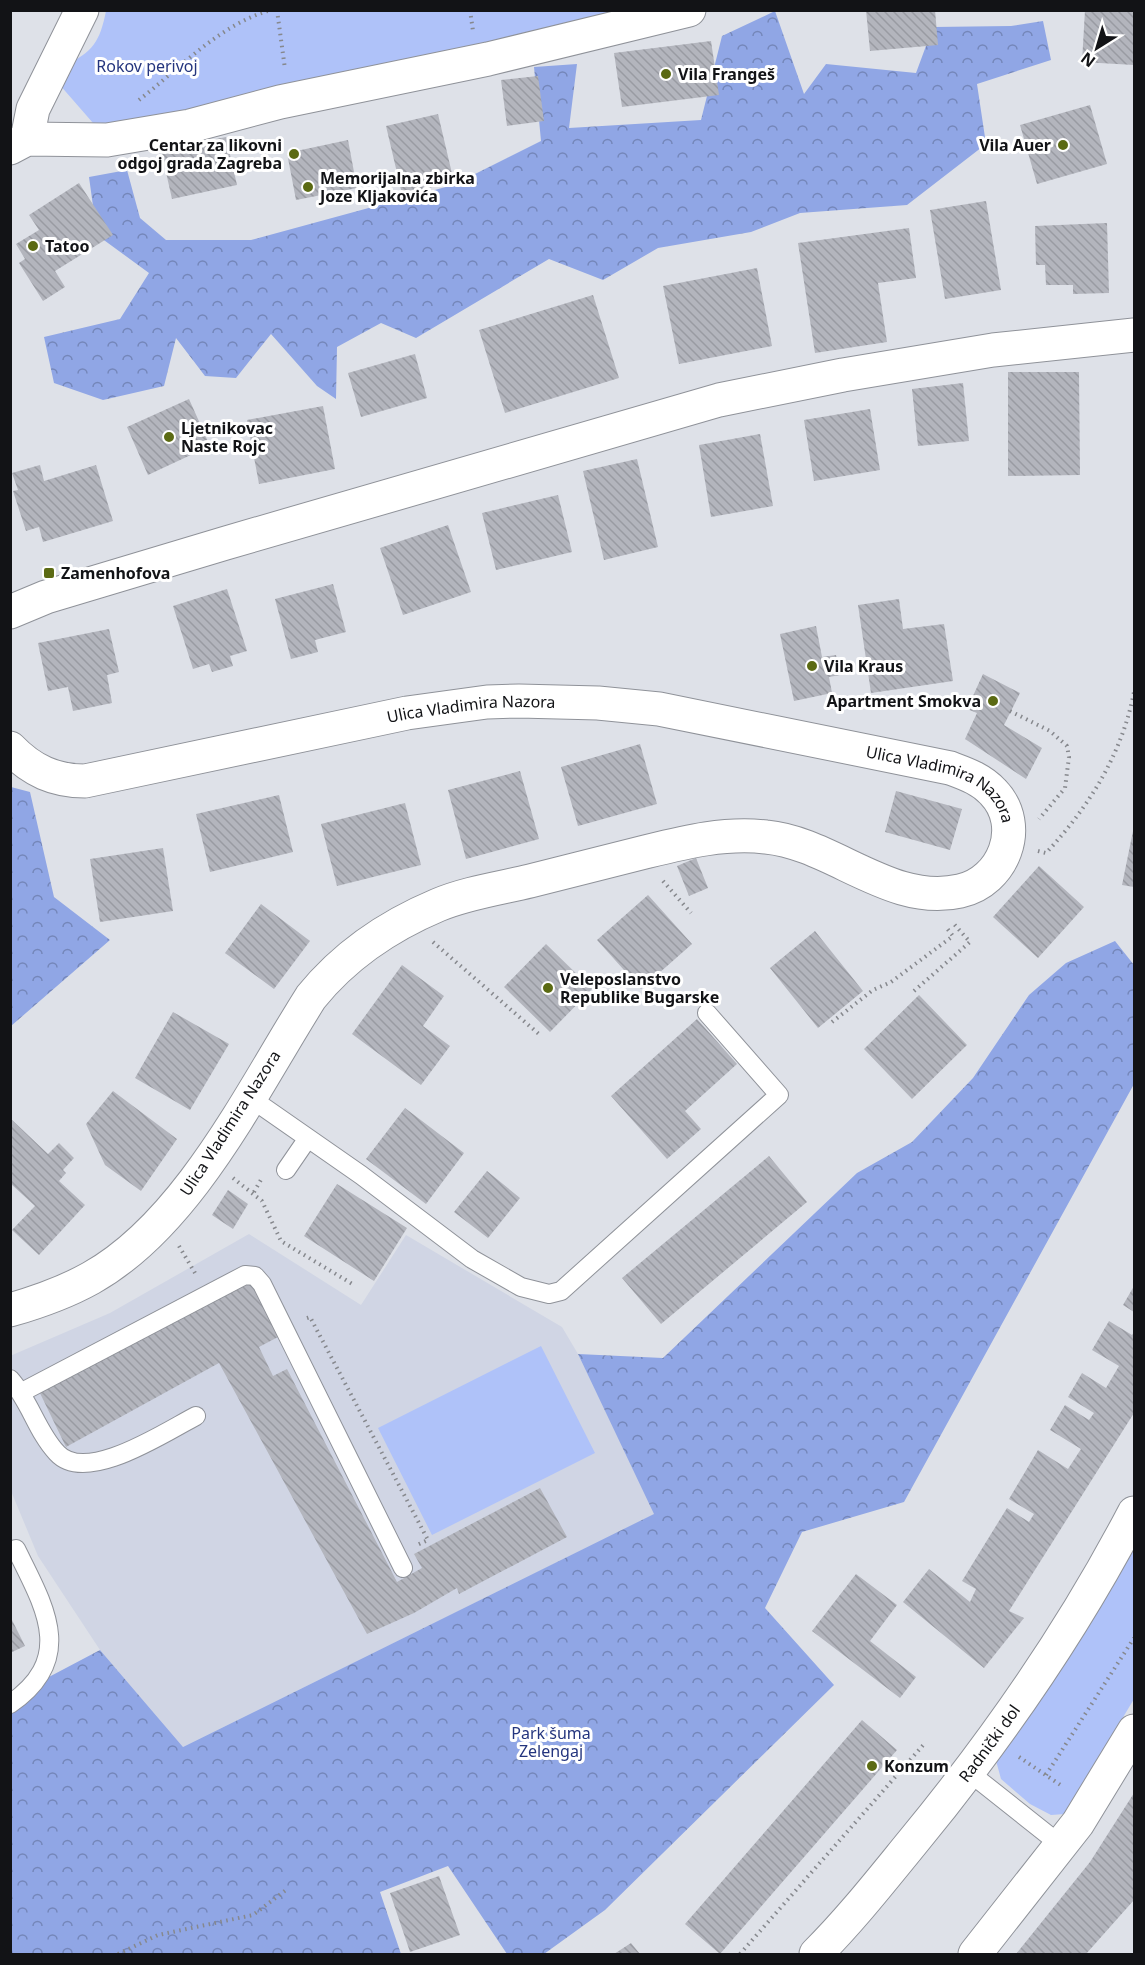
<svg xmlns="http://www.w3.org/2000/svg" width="1145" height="1965" font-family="'Noto Sans',sans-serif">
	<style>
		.built { fill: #d0d5e4 }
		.forest { fill: url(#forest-crowns) }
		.park { fill: #afc2f9 }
		.building { fill: url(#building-back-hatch) }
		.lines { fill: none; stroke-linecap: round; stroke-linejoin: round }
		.service-casing { stroke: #8f9299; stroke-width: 20 }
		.minor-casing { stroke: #8f9299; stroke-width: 35 }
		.tertiary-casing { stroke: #8f9299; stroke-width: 35 }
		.path { stroke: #86888d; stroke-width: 4; stroke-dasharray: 1.5 4.5; stroke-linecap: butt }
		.service { stroke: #fff; stroke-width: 18 }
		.minor { stroke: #fff; stroke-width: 33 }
		.tertiary { stroke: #fff; stroke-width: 33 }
		.poi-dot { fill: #5b6a13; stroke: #fff; stroke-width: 2 }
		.labels { text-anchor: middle; stroke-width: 6; stroke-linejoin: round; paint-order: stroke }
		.park-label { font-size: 16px; fill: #24357e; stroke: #fff }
		.poi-label { font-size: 16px; font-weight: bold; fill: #121316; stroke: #fff; text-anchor: start }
		.street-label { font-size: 16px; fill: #121316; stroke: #fff }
	</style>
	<defs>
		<pattern id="forest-crowns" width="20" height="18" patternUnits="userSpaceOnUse" patternTransform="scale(1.5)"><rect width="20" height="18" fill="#90a6e5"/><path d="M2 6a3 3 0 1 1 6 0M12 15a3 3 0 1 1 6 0" fill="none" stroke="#7486b9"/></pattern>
		<pattern id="building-back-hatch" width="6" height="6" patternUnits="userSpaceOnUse" patternTransform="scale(1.5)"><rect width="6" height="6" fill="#b3b5bd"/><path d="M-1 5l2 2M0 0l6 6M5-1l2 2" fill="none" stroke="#999ba2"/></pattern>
	</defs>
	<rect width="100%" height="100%" fill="#dee1e8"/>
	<path class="built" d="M249,1234L361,1305L406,1235L562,1327L578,1354L655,1514L183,1747L100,1650L38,1556L11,1491L10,1356L110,1313Z"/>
	<path class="forest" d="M775,11L804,94L826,64L916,73L933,27L1011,26L1043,21L1051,60L977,84L986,144L907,205L800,213L751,232L658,248L603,280L549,259L416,338L381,323L337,347L336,399L317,386L271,334L236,378L205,376L176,338L164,386L103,400L54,383L44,337L120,319L149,273L97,235L89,177L127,170L140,218L166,240H251L453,185L541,141L534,67L577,64L569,128L701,120L722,36Z
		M11,787L30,792L54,897L110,940L11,1026Z
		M1115,941L1134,965V1084L904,1502L802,1532L765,1608L834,1685L605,1910L544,1954H507L448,1866L380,1892L401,1954H11V1697L100,1650L183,1747L654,1514L578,1354L663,1358L857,1173L912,1142L973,1078L1029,995L1066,963Z"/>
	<path class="park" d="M106,11H638L281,91L101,127L93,123L59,84L64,65C93,53 100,41 106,11Z
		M541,1346L595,1453L432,1535L378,1428Z
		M1134,1534V1699L1065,1814L1051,1815L1030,1804L1001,1779L995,1757Z"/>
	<path class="building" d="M866,10H935L938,45L870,51Z
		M1085,10H1134V65L1082,62Z
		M711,41L719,95L622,107L614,53Z
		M538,76L544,121L507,126L501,80Z
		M1090,105L1107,164L1037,184L1020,125Z
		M438,114L454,182L402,194L386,126Z
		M226,137L237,185L172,199L161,150Z
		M348,140L357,188L296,200L287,153Z
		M79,183L113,235L55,271L65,287L43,301L19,263L25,259L16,244L39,230L29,215Z
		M986,201L1001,290L945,299L930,210Z
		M1107,223L1109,293L1073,294V285H1046L1045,265H1036L1035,226Z
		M909,228L916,278L878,283L887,342L815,353L798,243Z
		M757,268L772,346L679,364L663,286Z
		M593,295L619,378L505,413L479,330Z
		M415,354L427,398L361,417L348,373Z
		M1008,372H1079L1080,475L1008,476Z
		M963,383L969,441L918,446L912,389Z
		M189,399L210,446L148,475L127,427Z
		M323,406L335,469L259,484L247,420Z
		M870,409L880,470L814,481L804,420Z
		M760,434L773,506L711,517L699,445Z
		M637,459L658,547L604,560L583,471Z
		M40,465L44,481L96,465L113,521L43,542L39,527L26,531L13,491L18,490L12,473Z
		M558,495L572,552L496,570L482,513Z
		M448,525L471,592L403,615L380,548Z
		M333,584L346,632L315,640L318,652L291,659L275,599Z
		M227,589L247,651L230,656L233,666L212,672L209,664L193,669L173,606Z
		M899,599L903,629L944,624L953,681L871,693L858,605Z
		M816,626L822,657L836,655L840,675L829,677L832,693L794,701L780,634Z
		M109,629L119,672L107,675L112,703L73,711L68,687L48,691L38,643Z
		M983,674L1020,693L1004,725L1042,748L1026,779L965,739L977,713L967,709Z
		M640,744L657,804L578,826L561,767Z
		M520,771L539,839L466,859L448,790Z
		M896,791L962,809L950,850L885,832Z
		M279,795L293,852L210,872L196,814Z
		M405,803L421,865L337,886L321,824Z
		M1133,831H1134V887L1122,885Z
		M163,848L173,911L100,922L90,859Z
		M696,858L708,888L689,896L677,866Z
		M1039,866L1084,907L1038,958L993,917Z
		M648,895L692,944L641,989L597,940Z
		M261,904L310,941L274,989L225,953Z
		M815,931L863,991L818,1028L770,968Z
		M546,944L592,989L550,1032L504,987Z
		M402,965L444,996L423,1026L450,1046L421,1085L352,1034Z
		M919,995L967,1045L912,1099L864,1049Z
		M173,1012L229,1044L190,1110L135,1078Z
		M697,1019L737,1064L685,1111L701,1129L667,1159L611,1096Z
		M113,1091L177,1139L141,1191L105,1165L86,1124Z
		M405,1108L464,1153L426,1204L366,1159Z
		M10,1118L48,1154L59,1143L74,1158L63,1170L66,1173L59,1181L85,1205L39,1255L12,1230L35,1206L10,1183Z
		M769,1156L807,1202L661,1324L622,1278Z
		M487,1171L520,1198L488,1238L454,1212Z
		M337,1184L407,1228L374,1281L304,1236Z
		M228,1190L248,1204L233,1229L212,1215Z
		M251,1279L278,1337L259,1347L273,1376L287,1369L397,1582L422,1568L414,1554L540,1488L567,1537L459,1594L457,1588L414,1613L367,1634L219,1363L66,1447L38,1389Z
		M1134,1286V1312L1123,1305Z
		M1109,1321L1132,1335L1134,1332V1413L1009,1611L1024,1618L984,1668L903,1602L929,1569L970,1602L976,1589L962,1581L1007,1508L1029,1522L1034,1514L1009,1499L1038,1450L1068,1469L1081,1449L1050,1430L1065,1405L1089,1420L1094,1413L1068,1397L1082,1373L1106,1388L1119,1366L1092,1350Z
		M856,1574L897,1605L870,1641L916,1677L900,1698L812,1631Z
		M10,1616L25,1646L10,1653Z
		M862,1720L897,1750L720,1954L685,1924Z
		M1134,1793V1900L1086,1954H1016L1090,1862Z
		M439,1876L460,1935L410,1952L390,1893Z
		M631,1943L640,1954H614Z"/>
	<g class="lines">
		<g class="service-casing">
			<path id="service" d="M249,1097L361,1175L472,1259L521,1287L549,1294L561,1291L779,1095L707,1013
				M286,1170L308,1138
				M10,1379C30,1401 37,1432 57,1453C86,1485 165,1432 196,1416
				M22,1392L245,1275L255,1276L262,1284L403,1568
				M10,1551L16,1549C44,1606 77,1658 10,1704
				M970,1773L1062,1846"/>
		</g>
		<g class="minor-casing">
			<g id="minor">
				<path d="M27,139L33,109L82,10"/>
				<path d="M10,148L27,139L107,140L190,126L280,102L488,59L689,10"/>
				<path id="s1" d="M816,1954C850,1920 880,1882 911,1844C996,1741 1072,1632 1134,1513"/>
			</g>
		</g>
		<g class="tertiary-casing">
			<g id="tertiary">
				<path d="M10,612L46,597L226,543L719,400L843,375L993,350L1134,335"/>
				<path id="s2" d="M10,748C32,771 55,781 85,781L407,713L487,702L519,701L598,703L659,709L950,768C966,774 981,779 993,792C1026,826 1003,882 960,891C891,907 832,843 766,837C723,832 682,843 641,853C604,862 567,872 530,881C501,888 466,893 438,905C388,926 345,955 311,997C252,1090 189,1223 91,1278C66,1292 38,1302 10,1310"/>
				<path d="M975,1954L1078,1823L1134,1731"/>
			</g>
		</g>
		<path class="path" d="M277,10L285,69
			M470,10L473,31
			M139,100C179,69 220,24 271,10
			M1010,711L1050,731L1067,746L1069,757L1065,788L1039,819
			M1038,851L1046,853C1089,807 1122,754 1134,692
			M663,881L691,913
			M433,942L540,1035
			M914,991L970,942L954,924
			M832,1022L873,990L891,982L953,936L946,927
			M233,1178L262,1201L281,1241L354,1285
			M254,1192L262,1178
			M179,1246L195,1273
			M307,1318L310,1317L428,1540L417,1545
			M1019,1757L1062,1786
			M1046,1775L1134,1638
			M118,1954L158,1935L253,1915L286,1890
			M740,1954L925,1743"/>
		<use href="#service" class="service"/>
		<use href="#minor" class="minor"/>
		<use href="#tertiary" class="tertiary"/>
	</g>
	<g class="poi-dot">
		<circle cx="666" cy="74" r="6"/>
		<circle cx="1063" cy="145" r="6"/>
		<circle cx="294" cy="154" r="6"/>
		<circle cx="308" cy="187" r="6"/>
		<circle cx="33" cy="246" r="6"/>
		<circle cx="169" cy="437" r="6"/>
		<rect x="43" y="567" width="12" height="12" rx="3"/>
		<circle cx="812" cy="666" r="6"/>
		<circle cx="993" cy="701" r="6"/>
		<circle cx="548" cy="988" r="6"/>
		<circle cx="872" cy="1766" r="6"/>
	</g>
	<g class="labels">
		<g class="park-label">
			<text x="147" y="72">Rokov perivoj</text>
			<text x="551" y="1739">Park šuma<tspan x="551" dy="18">Zelengaj</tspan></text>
		</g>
		<g class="poi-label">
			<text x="678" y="80">Vila Frangeš</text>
			<text x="282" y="151" text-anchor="end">Centar za likovni<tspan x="282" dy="18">odgoj grada Zagreba</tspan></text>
			<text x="1051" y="151" text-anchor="end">Vila Auer</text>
			<text x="320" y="184">Memorijalna zbirka<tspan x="320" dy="18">Joze Kljakovića</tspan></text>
			<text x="45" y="252">Tatoo</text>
			<text x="181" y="434">Ljetnikovac<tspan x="181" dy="18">Naste Rojc</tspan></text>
			<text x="61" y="579">Zamenhofova</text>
			<text x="824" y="672">Vila Kraus</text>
			<text x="981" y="707" text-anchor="end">Apartment Smokva</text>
			<text x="560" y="985">Veleposlanstvo<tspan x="560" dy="18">Republike Bugarske</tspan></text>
			<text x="884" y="1772">Konzum</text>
		</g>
		<g class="street-label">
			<text dy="6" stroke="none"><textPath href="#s2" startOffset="478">Ulica Vladimira Nazora</textPath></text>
			<text dy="6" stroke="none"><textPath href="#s2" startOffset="963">Ulica Vladimira Nazora</textPath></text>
			<text transform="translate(230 1123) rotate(-57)" y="6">Ulica Vladimira Nazora</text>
			<text dy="6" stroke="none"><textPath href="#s1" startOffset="273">Radnički dol</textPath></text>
		</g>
	</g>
	<rect width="1145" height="1965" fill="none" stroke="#121316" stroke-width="24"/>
	<g transform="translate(1097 48) rotate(217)" stroke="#ffffff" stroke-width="4.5" paint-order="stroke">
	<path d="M0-4.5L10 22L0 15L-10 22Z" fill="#121316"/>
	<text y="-9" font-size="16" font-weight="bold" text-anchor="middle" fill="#121316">N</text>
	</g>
</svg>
